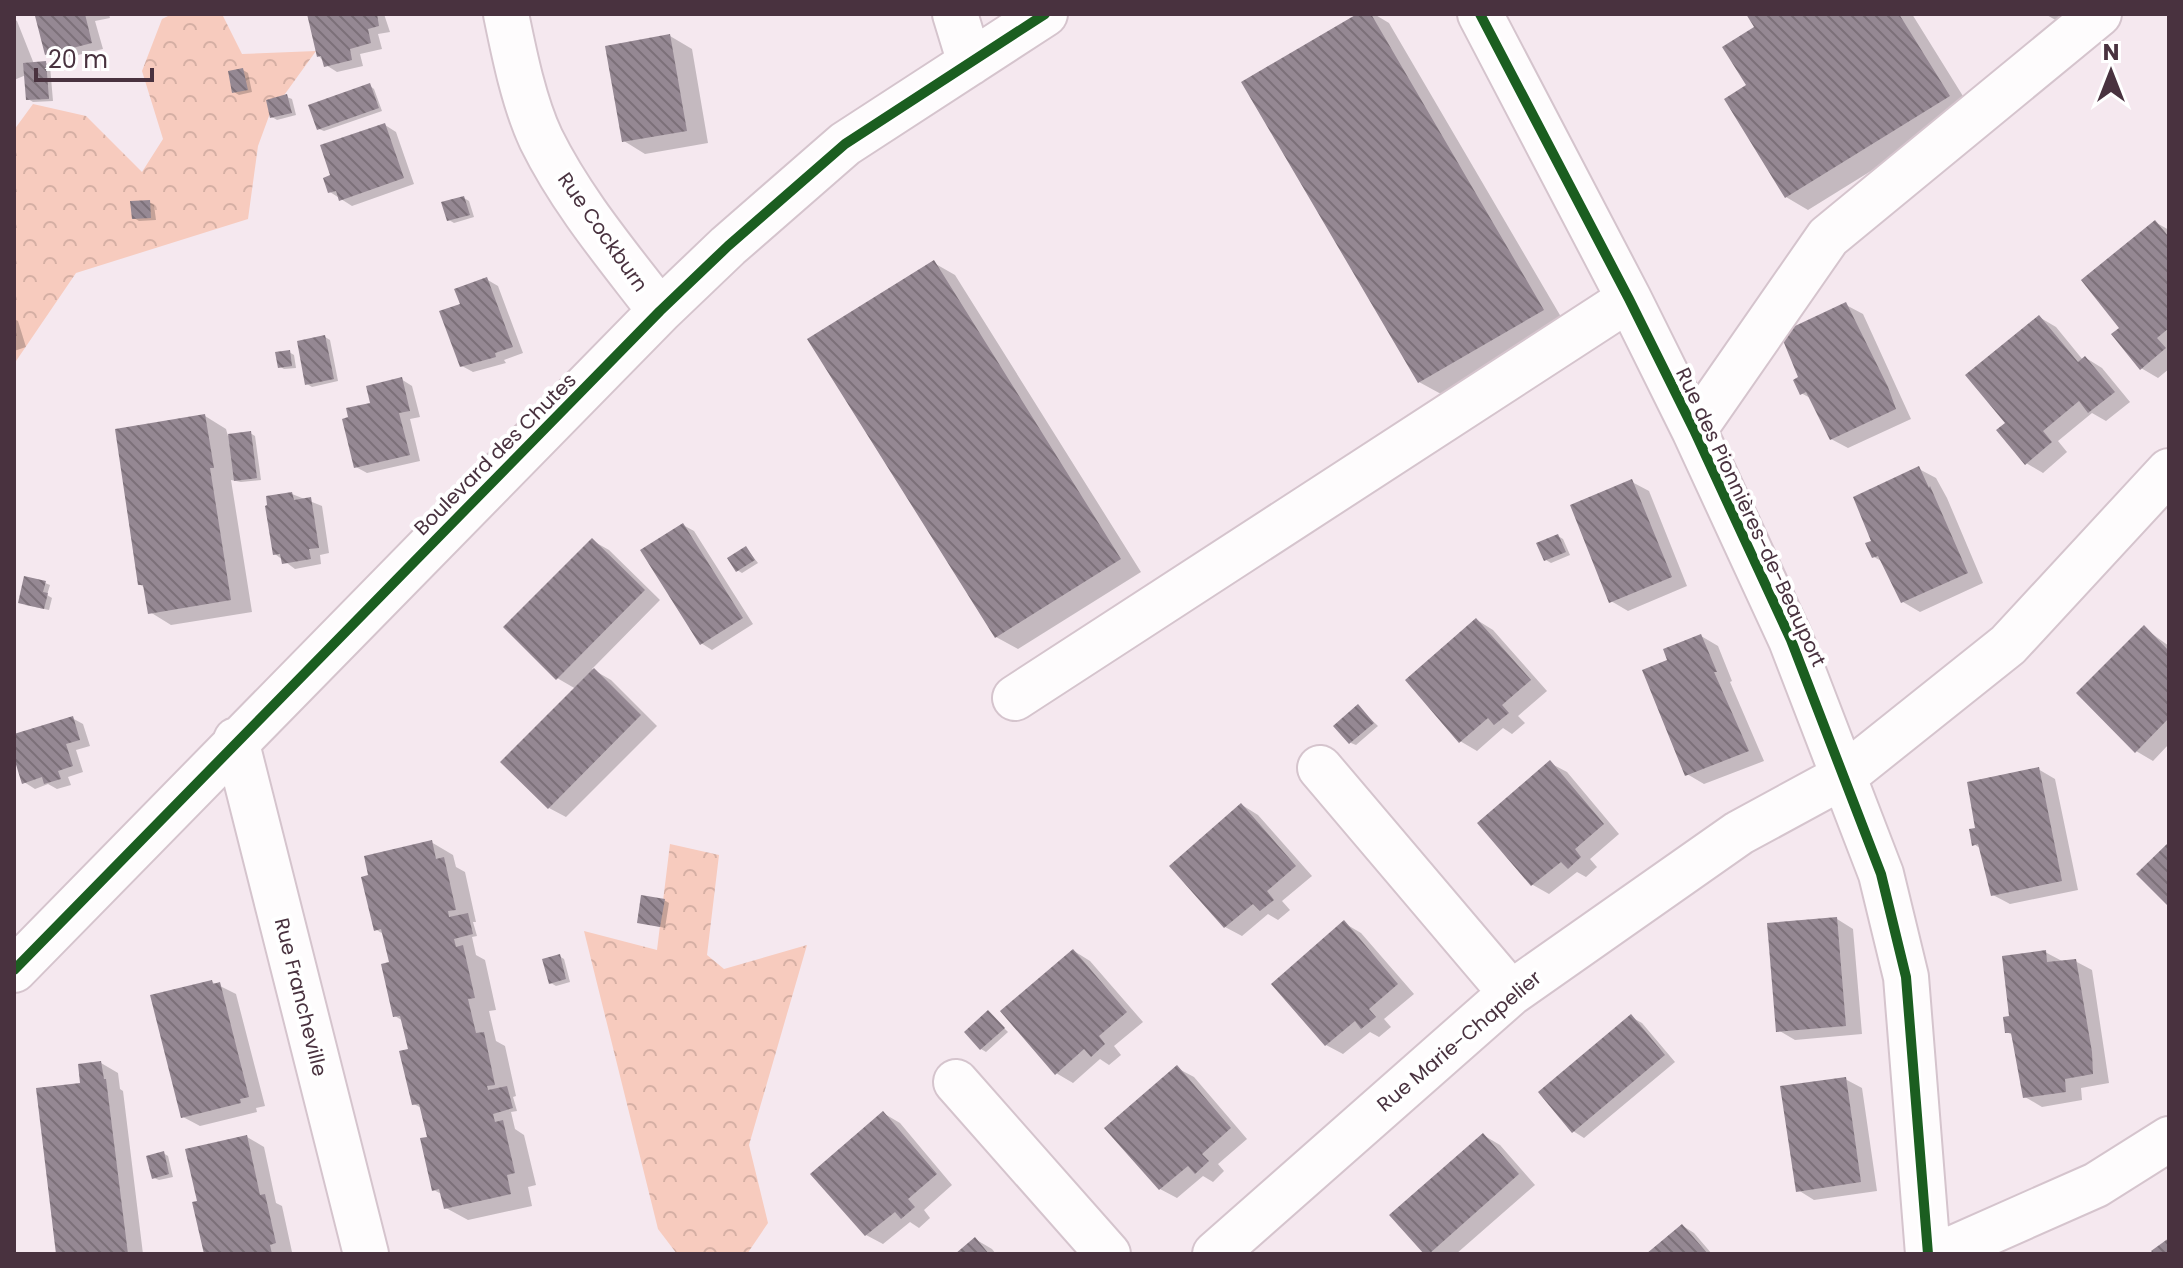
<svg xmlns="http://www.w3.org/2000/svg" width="2183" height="1268" font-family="Poppins,sans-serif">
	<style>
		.forest { fill: url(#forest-crowns) }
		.shadow { fill: #0003 }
		.building { fill: url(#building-back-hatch) }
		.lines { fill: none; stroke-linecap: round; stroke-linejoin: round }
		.minor-casing { stroke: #d5c4cd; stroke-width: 48 }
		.minor { stroke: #fefcfd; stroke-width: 44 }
		.cycleway-casing { stroke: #fff; stroke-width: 15 }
		.cycleway { stroke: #1b5e20; stroke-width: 10 }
		.labels { text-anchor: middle; stroke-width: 8; stroke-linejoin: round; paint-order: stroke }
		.street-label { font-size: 20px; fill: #49323f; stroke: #fff }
	</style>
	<defs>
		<pattern id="forest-crowns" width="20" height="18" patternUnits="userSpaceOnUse" patternTransform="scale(2)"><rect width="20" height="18" fill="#f7cbbe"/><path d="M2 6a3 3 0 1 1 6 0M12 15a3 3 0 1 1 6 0" fill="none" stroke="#d5afa4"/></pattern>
		<pattern id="building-back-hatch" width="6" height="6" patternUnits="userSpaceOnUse" patternTransform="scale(2)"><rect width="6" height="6" fill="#958893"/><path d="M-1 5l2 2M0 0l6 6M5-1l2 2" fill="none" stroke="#7c7079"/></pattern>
	</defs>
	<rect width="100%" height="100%" fill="#f5e8ef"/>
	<path class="forest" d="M172,14H222L242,54L316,51L269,116L258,146L248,219L76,273L14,364V130L33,104L86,116L142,172L163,139L142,71L162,19Z
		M670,844L719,855L707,955L724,969L807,945L749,1145L768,1223L747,1254H677L658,1229L584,931L657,950Z"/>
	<path class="shadow" d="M47,14H109L110,18L95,21L103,49L57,60L46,54Z
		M311,14H384L390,32L378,34L382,49L360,54L363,66L337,72L326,65L319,56Z
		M1361,14H1374L1389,23L1564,322L1441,394L1419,382Z
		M1748,14H1912L1971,109L1808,210L1786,197L1749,86L1757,28Z
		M2045,14H2081L2066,26Z
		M14,19L17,21L34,64L46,63L50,66L53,101L33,102L28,99L26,75L14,80Z
		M670,36L692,49L708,143L645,154L624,141Z
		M243,70L248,73L252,92L239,95L234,92Z
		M370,86L374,89L382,111L324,131L319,129Z
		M287,97L292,99L296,115L277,120L272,117Z
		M385,125L396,132L414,184L352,206L330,192L333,176Z
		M464,198L469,201L474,217L454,223L449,220Z
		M149,202L154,205L156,220L139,221L134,218Z
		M2155,222L2169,230V369L2158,378L2141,368L2122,328Z
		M934,263L955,275L1141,572L1018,649L996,637Z
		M486,279L498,286L523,353L504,360L506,363L473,372L462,366V305Z
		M1846,305L1863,314L1911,419L1848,448L1831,439L1812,399L1801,393V378Z
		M2039,317L2056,327L2083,360L2086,358L2102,368L2130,402L2106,421L2092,413L2058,441L2067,452L2043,473L2026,463L2008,423Z
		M14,319L18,321L26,347L14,351Z
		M325,337L330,340L338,381L312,387L307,384Z
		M289,352L294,355L296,368L284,369L279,366Z
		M401,379L412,386L420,417L410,419L420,461L367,473L356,467L372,404Z
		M205,416L226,429L228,436L250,433L255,436L261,480L241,482L231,480L252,612L171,625L150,612L145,588L139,584Z
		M1919,469L1936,478L1947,498L1983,583L1920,612L1903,602L1883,562L1874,557L1873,542Z
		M1632,482L1649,491L1687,586L1628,611L1611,601Z
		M292,494L322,506L329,553L320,555L321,564L295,569L275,554Z
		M683,525L694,531L753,624L712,650L701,643Z
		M1558,536L1563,539L1570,555L1551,563L1546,560Z
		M593,541L609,550L660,600L592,669L611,680L657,726L566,817L549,808L576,689L557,678Z
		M746,548L758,563L742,573L737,570Z
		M45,583L50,585L47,595L52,598L49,610L25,605Z
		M1477,620L1493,630L1547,691L1518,716L1525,723L1512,734L1503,728L1477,751L1460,741Z
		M2144,628L2169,646V744L2153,761L2136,751Z
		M1701,636L1718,646L1732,681L1730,682L1764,761L1704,784L1687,774L1670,661Z
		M1358,707L1378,726L1356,745L1351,743Z
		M72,718L83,724L90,746L76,750L83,772L68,777L71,785L57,789L48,784L35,789L24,782L14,751V736Z
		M1550,763L1567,772L1619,834L1590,859L1597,867L1586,877L1577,872L1549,894L1533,885L1480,823Z
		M2038,769L2055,779L2078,890L2010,904L1993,895L1981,849L1974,844L1978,830Z
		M1242,805L1258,815L1312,876L1282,901L1290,910L1278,920L1268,914L1242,936L1225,927Z
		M431,842L453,855L456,867L465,872L476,922H473L477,936L472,937L476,955L485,960L496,1010L489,1011L496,1041L505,1046L516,1096L513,1097L517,1111L511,1112L515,1129L524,1135L536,1185L528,1187L532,1206L468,1220L446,1208L443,1195L434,1190L429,1138L423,1109L414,1104L410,1050L403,1021L395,1016L391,963L385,935L375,929Z
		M664,900L669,903L665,928L639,922Z
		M1837,919L1853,929L1862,1034L1795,1040L1778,1030Z
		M1344,923L1361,933L1414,994L1384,1019L1391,1027L1379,1037L1370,1032L1343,1054L1326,1045Z
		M1074,951L1090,961L1143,1022L1114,1046L1121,1055L1109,1065L1100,1059L1073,1083L1056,1073Z
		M2045,952L2062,961H2075L2092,970L2109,1083L2081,1088L2082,1100L2042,1107L2025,1097L2014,1036L2007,1032L2011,1018Z
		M559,956L564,959L570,982L556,986L551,983Z
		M212,982L236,994L265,1106L256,1108L257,1112L200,1126L183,1117Z
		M989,1013L1008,1032L986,1052L981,1049Z
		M1631,1017L1642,1023L1675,1062L1584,1138L1573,1131Z
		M101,1063L118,1073L120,1089L123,1091L143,1254H58L83,1085Z
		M1177,1068L1194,1077L1247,1139L1218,1164L1224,1171L1213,1182L1203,1176L1177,1198L1160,1189Z
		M1845,1079L1862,1088L1877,1191L1814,1200L1798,1190Z
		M883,1113L900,1123L952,1185L924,1210L930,1218L919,1228L910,1222L883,1244L866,1235Z
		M1483,1135L1500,1145L1535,1185L1456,1254H1427Z
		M247,1137L264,1147L276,1203L282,1206L292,1252L207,1254Z
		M163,1153L168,1156L173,1177L159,1180L154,1178Z
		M1683,1226L1694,1233L1712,1254H1650Z
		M975,1239L992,1249L996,1254H958Z"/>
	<path class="building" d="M41,14H85L92,43L45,55L35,16Z
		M307,14H377L379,26L368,29L371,43L350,49L352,60L324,67L321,56L317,57Z
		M1357,14H1371L1544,310L1418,383L1241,82Z
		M1746,14H1899L1950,96L1785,198L1724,99L1746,85L1722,47L1754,27Z
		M670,34L687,131L622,142L605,46Z
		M46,61L49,99L26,100L23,63Z
		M243,68L248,90L232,93L228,71Z
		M370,83L379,108L317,130L308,105Z
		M287,94L292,113L270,118L266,100Z
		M385,123L404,178L339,201L336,191L328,193L323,178L330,175L320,145Z
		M464,196L470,215L447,221L441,202Z
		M150,200L151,218L132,219L130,201Z
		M2155,220L2169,237V328L2157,338L2166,348L2140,370L2111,334L2119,328L2081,280Z
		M934,260L1121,559L995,638L807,339Z
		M487,277L513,347L495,353L496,357L460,367L439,311L460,304L454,289Z
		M1846,302L1888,387L1896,409L1830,440L1806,392L1800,395L1793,380L1798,377L1780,333Z
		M2039,315L2078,362L2085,356L2115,392L2088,413L2079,401L2043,431L2052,442L2025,465L1996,430L2005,423L1965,375Z
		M325,335L334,379L305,385L297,341Z
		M290,350L292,366L278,368L275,352Z
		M402,377L410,411L399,413L410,455L354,468L342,419L348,417L346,408L370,403L366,386Z
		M205,414L214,468H210L231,600L148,614L143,585H138L115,429Z
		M251,431L257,478L234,481L228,434Z
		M1919,466L1929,488L1930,486L1968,573L1901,603L1878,556L1872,558L1865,543L1871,541L1853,497Z
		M1632,479L1672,577L1609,603L1570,505Z
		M292,492L294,500L311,497L319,548L309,549L311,559L282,564L280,554L273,555L265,506L267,505L266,496Z
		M683,523L743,618L700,645L640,550Z
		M1558,534L1566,552L1544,561L1536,543Z
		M592,538L645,590L556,680L503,627Z
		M746,546L755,560L736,572L727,558Z
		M24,576L46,581L43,592L48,593L44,609L18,603Z
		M1476,618L1531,680L1502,705L1509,713L1494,725L1488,718L1459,743L1405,680Z
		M2144,625L2169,651V718L2135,753L2076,693Z
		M1701,634L1717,672H1714L1749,751L1685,776L1642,670L1667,660L1663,649Z
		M594,668L641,715L548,809L500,762Z
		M1358,704L1374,723L1349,744L1333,726Z
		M73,716L80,740L66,744L73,766L58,771L61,779L44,784L42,777L22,784L14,758V734Z
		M1550,760L1604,824L1575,849L1581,857L1568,869L1561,862L1531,886L1477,823Z
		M2039,767L2062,881L1991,896L1978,844L1972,846L1969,829L1975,828L1967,782Z
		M1241,803L1296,866L1267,891L1274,900L1260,911L1253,904L1224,928L1169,866Z
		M432,840L436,859L444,857L456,910L448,911L449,917L468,913L473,934L454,939L456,947L463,945L475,998L468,999L476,1033L484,1032L495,1085L487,1086L488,1090L507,1086L513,1108L493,1114L495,1122L503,1120L515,1173L507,1175L511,1194L444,1209L439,1189L432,1191L420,1138L427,1137L419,1104L412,1105L399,1051L408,1049L400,1016L393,1017L381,964L389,962L381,929L374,931L361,877L368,875L364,856Z
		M2169,842V907L2136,874Z
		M641,895L665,899L660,927L637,923Z
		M1837,917L1846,1026L1776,1032L1767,923Z
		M1344,920L1398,984L1369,1009L1376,1017L1361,1029L1355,1021L1325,1046L1271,984Z
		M1073,949L1127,1012L1099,1036L1105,1044L1091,1057L1084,1049L1055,1075L1000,1011Z
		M2046,950L2047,962L2076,959L2092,1052L2093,1074L2065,1079L2066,1092L2023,1098L2011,1033H2005L2003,1017L2009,1016L2002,956Z
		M560,954L566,979L549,984L542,959Z
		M212,980L213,984L220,982L249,1097L240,1099L241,1103L181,1118L150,995Z
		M988,1010L1005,1028L980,1050L964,1032Z
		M1631,1014L1665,1055L1572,1133L1538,1092Z
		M101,1061L104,1079H106L128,1254H56L36,1088L80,1083L78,1064Z
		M1177,1065L1231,1128L1202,1154L1209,1161L1195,1174L1188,1166L1159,1190L1104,1128Z
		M1846,1077L1861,1182L1796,1192L1780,1086Z
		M883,1111L937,1174L908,1199L915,1207L901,1219L895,1212L865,1236L810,1174Z
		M1483,1133L1519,1174L1429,1254H1424L1389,1215Z
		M247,1135L260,1195L265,1194L276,1243L270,1245L272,1254H204L192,1202L197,1201L185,1149Z
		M164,1151L169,1174L152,1179L146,1156Z
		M1682,1224L1708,1254H1646Z
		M975,1237L989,1254H955Z
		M2169,1238V1254H2154L2151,1251Z"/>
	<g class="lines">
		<g class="minor-casing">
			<path id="minor" d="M506,14C514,53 524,103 541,139C572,202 618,256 660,311
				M955,14L970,63
				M1480,14L1629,299L1694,430L1791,640L1881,874L1906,977L1928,1254
				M1694,430L1828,237L2099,14
				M1015,698L1629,299
				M236,740L366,1254
				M1320,768L1511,993
				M14,970L660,311L728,246L845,144L1045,14
				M956,1082L1108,1254
				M1215,1254L1511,993L1739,833L1844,776L2008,645L2169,471
				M1940,1254L2096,1185L2169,1139"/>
		</g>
		<use href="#minor" class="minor"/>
		<g class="cycleway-casing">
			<path id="cycleway" d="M1480,14L1629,299L1694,430L1791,640L1881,874L1906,977L1928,1254
				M14,970L660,311L728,246L845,144L1045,14"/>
		</g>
		<use href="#cycleway" class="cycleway"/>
	</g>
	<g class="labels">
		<g class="street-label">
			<text transform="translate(603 232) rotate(55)" y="7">Rue Cockburn</text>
			<text transform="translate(495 454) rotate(-45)" y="7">Boulevard des Chutes</text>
			<text transform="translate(1751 517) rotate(65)" y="7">Rue des Pionnières-de-Beauport</text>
			<text transform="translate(301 997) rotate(76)" y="7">Rue Francheville</text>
			<text transform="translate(1459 1041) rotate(-40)" y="7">Rue Marie-Chapelier</text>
		</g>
	</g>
	<rect width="2183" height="1268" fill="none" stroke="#49323f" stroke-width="32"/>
	<g transform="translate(2111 72)" stroke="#ffffff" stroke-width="6" paint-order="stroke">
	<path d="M0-6L14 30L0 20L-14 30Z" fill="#49323f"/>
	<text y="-12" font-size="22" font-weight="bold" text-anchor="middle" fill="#49323f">N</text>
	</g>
	<path d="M36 68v12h116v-12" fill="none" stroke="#49323f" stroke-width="4"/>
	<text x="48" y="68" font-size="24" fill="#49323f" stroke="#ffffff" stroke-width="6" paint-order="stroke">20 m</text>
</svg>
